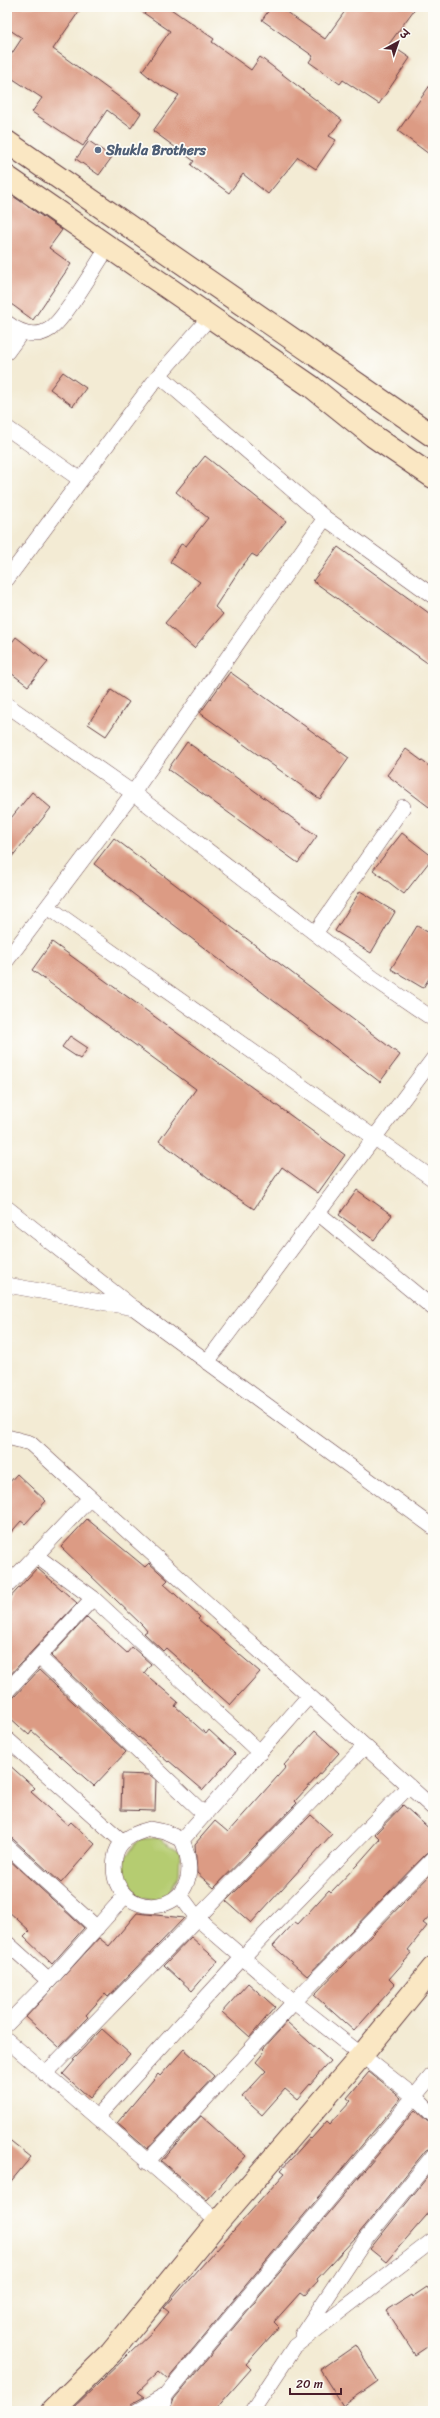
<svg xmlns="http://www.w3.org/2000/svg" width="440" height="2418" font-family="Sriracha,'Playpen Sans Deva',sans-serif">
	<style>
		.green { fill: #b5cc71; stroke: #80764e }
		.building { fill: #dc9b84 }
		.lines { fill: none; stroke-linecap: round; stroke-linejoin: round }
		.street-casing { stroke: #633e44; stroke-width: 16 }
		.secondary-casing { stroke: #633e44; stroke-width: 24 }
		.street { stroke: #fff; stroke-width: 15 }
		.secondary { stroke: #fae7c3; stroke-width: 22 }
		.service-dot { fill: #5c6f8a; stroke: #fdfcf7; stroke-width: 1.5 }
		.labels { text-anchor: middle; stroke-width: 3.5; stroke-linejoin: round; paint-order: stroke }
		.service-label { font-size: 14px; font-weight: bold; fill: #4e5e75; stroke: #fdfcf7; text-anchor: start }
	</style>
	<rect width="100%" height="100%" fill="#fdfcf7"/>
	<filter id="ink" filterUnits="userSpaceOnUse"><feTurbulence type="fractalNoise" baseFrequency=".025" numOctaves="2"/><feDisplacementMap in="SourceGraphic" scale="8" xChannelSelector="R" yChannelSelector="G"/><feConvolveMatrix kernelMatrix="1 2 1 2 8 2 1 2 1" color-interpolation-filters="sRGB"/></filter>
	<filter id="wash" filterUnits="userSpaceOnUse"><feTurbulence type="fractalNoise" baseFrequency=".012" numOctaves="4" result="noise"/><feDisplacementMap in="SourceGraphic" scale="16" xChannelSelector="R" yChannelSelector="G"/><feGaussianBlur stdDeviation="0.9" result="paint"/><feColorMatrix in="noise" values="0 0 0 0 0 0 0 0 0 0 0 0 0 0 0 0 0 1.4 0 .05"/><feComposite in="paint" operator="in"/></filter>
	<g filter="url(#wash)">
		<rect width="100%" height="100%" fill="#f3ebd4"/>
		<path class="green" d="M158,1838L180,1851L179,1875L163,1902L140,1898L123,1890L122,1861L140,1839Z"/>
		<g id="blocks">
			<path class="building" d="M7,7H82L53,49L141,113L131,128L107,110L83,146L32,112L42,98L7,75V61L22,38L7,28Z
				M135,7H168L214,39L212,42L251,70L260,57L342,120L329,136L336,140L316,169L298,157L268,194L243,174L229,193L191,165L194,161L153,131L179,95L155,82L142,71L170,31Z
				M271,7H279L325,39L348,7H416L389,44L410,58L379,104L343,80L340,84L309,62L313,56L262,20Z
				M433,81V157L398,131Z
				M89,141L112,157L99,175L76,159Z
				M7,192L62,230L49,248L71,264L33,320L7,301Z
				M63,372L86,388L73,406L50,389Z
				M205,456L286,521L257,557L252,554L240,569L215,607L223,614L194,648L165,623L200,582L170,562L181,544L186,546L208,518L176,492Z
				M338,547L433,616V667L313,581Z
				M16,637L48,662L28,686L7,670V649Z
				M230,672L349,758L320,799L200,713Z
				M111,690L129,702L106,736L88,724Z
				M187,742L317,836L298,863L168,769Z
				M406,749L433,769V810L387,775Z
				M32,792L51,808L7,863V823Z
				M402,833L433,857L404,894L373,870Z
				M114,838L400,1055L380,1082L94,864Z
				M360,891L395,912L371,953L335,931Z
				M417,926L433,935V972L423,988L391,969Z
				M52,942L345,1155L318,1193L282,1167L254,1209L214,1182L159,1141L196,1089L32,970Z
				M70,1036L88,1048L80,1059L62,1047Z
				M357,1190L392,1215L374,1240L339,1215Z
				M17,1474L46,1501L25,1524L21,1521L7,1537V1485Z
				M87,1519L145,1567L149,1563L168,1580L164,1584L200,1617L198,1619L260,1672L230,1705L166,1648L163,1651L144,1633L147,1631L143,1626L61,1547Z
				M37,1568L77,1603L7,1678V1601Z
				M87,1617L127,1653L132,1647L151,1664L144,1673L178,1702L175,1706L206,1734L209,1730L235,1754L203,1790L169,1761L168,1762L139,1737L138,1738L51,1656Z
				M39,1670L126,1752L94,1786L32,1731L29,1735L7,1715V1700L14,1697Z
				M315,1731L339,1753L295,1801L297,1803L214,1888L197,1873L195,1844L215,1821L228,1832L286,1767L284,1765Z
				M7,1763L35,1788L31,1792L68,1825L71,1822L95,1844L61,1883L13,1839L7,1837Z
				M122,1774L150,1775L156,1780L155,1811L121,1810Z
				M403,1805L433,1832V1850L427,1853L307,1976L273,1946L295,1922L298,1924L329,1890L331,1892L357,1865L380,1839L375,1834Z
				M311,1815L332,1834L251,1923L226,1901Z
				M7,1858L84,1928L52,1964L24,1937L30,1931L7,1910Z
				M433,1872V1912L423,1923L427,1926L408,1950L412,1953L389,1979L395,1985L354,2031L314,1995Z
				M137,1913L184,1918L108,1997L105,1994L86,2015L88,2017L59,2047L26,2017L99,1938L109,1946Z
				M191,1937L218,1961L192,1991L164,1965Z
				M248,1983L275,2007L250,2037L222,2012Z
				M287,2022L330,2061L297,2099L285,2089L262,2115L242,2097L266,2071L256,2062L265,2051L263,2049Z
				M102,2029L130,2054L90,2098L63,2074L75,2060L73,2059Z
				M184,2049L214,2076L147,2149L117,2123L158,2074L160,2076Z
				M369,2072L401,2098L168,2379L159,2371L137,2392L144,2397L133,2403L129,2411H70L156,2328L169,2312L164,2308L285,2173L281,2170L310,2138L311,2139L327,2121L330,2124L351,2101L347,2098Z
				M415,2110L427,2121L433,2124V2147L426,2150L356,2237L317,2279L318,2281L304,2296L300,2293L274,2322L279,2327L246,2364L251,2369L214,2411H170L174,2399Z
				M201,2116L246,2156L207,2200L161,2161Z
				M7,2138L31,2157L7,2186Z
				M429,2175L433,2179V2208L386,2262L370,2249Z
				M427,2287L433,2295V2343L415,2355L386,2311L411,2295L412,2297Z
				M356,2345L378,2381L343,2406L320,2370Z"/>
		</g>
	</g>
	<g filter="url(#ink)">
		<use href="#blocks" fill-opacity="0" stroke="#633e44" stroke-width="1"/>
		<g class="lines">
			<g class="street-casing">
				<path id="street" d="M7,323C19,332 35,339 50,329C65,319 96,265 108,247
					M7,352L21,333
					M159,375L325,518L433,596
					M7,428L81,480
					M7,579L159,375L210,317
					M7,705L133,793L373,978L433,1019
					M48,907L433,1179
					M316,932L403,807
					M7,960L133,793L325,518
					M7,1208L131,1306
					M318,1213L433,1308
					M7,1285L134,1308L433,1527
					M207,1362L433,1059
					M7,1437L30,1443L433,1808
					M35,1555L93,1598L260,1753
					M7,1586L90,1498
					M39,1657L205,1815
					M7,1691L93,1598
					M7,1739L123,1842
					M150,1829L165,1832L182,1840C217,1921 104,1927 115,1858C117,1840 134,1833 150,1829Z
					M182,1840L309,1696
					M7,1846L97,1928
					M180,1895L197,1918L294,2002L415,2097L433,2115
					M7,1943L49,1981
					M7,2024L49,1981L125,1896
					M7,2040L218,2222
					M45,2074L365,1746
					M97,2117L243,1957L409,1786
					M147,2162L294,2002L433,1859
					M302,2335L365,2240L433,2156
					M138,2411L166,2395
					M161,2411L166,2395L433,2074
					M252,2411L295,2346L433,2240"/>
			</g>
			<g class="secondary-casing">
				<path id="secondary" d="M7,142L433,436
					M7,177L312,387L373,436L433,477
					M52,2411L111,2353L218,2222L362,2055L433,1968"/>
			</g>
			<use href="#street" class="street"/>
			<use href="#secondary" class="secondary"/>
		</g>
	</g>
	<circle class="service-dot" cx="98" cy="150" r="4"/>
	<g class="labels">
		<g class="service-label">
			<text x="106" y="155">Shukla Brothers</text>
		</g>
	</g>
	<rect width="440" height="2418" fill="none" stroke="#fdfcf7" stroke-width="24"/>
	<g transform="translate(398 42) rotate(40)" stroke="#fdfcf7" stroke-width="3" paint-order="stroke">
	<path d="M0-3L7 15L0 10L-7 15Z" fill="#4a1f2b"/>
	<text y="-6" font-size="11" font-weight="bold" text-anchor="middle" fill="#4a1f2b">उ</text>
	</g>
	<path d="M290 2388v6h51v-6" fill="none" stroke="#4a1f2b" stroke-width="2"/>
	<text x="296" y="2388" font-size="12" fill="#4a1f2b" stroke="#fdfcf7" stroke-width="3" paint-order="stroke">20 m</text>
</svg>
